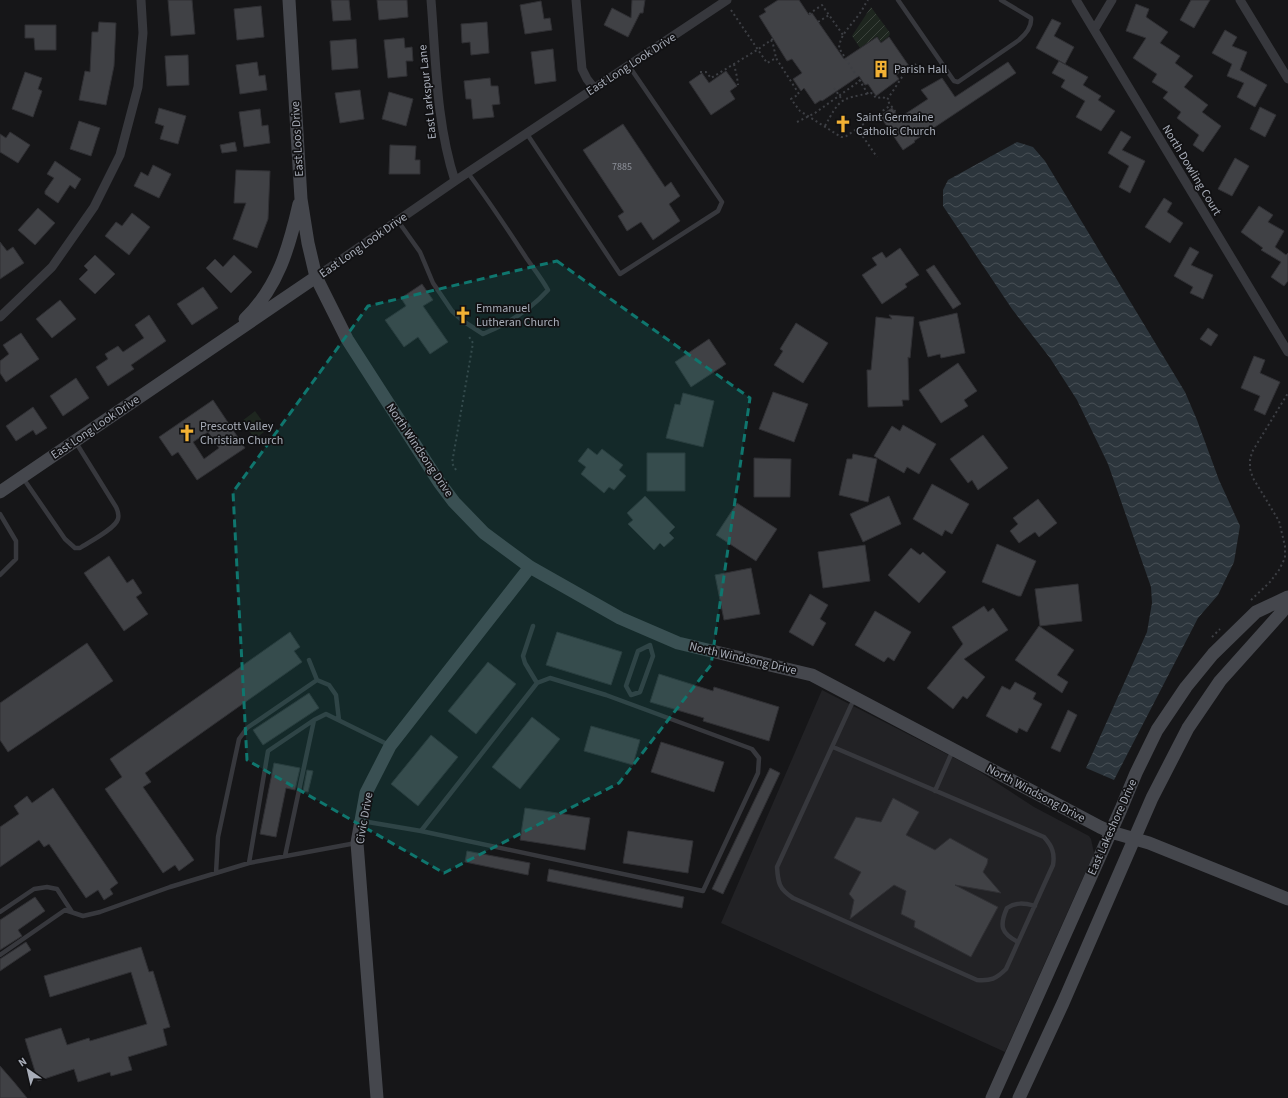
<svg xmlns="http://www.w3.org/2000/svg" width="1288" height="1098" font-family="'Source Sans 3',sans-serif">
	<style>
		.built { fill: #222225 }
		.green { fill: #1e261f }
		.garden { fill: url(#garden-furrows) }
		.water { fill: url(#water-waves) }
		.building { fill: #404145; stroke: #303034; fill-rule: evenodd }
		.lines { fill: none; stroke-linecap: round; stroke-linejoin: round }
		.path { stroke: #3d3f44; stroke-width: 2; stroke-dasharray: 2 3; stroke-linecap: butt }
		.lane { stroke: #37383d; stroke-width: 4.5 }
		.street { stroke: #37383d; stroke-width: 9 }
		.secondary { stroke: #45474d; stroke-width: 13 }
		.marked { fill: #0f766e; fill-opacity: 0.2; stroke: #0f766e; stroke-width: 3; stroke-dasharray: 8 5; stroke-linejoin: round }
		.labels { text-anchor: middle; stroke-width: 3.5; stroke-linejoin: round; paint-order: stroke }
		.number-label { font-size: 10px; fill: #8e929b }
		.street-label { font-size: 12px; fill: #a8adb8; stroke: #111113 }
		.poi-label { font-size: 12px; fill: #a8adb8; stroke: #111113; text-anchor: start }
	</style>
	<defs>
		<pattern id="garden-furrows" width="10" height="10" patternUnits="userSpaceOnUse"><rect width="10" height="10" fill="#1e261f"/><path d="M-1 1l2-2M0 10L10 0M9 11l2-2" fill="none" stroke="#3c433d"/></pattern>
		<pattern id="water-waves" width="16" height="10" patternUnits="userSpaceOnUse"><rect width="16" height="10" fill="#2c353c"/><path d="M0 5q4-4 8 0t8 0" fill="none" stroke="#485056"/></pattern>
	</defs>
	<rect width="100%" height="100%" fill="#161618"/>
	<path class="built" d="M822,690L974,768L1034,807L1089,836L1091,839L1094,853L1005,1052L721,923Z"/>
	<path class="green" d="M255,411L268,429L255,439L242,421Z"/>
	<path class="garden" d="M871,7L890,33L889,36L881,42L877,36L860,48L852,36Z"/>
	<path class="water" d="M1017,142L1033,147L1045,161L1185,392L1197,420L1219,480L1240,526L1234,562L1218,595L1198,618L1114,780L1086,768L1147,632L1152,603L1151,587L1108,464L1077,400L1050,358L1012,309L943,206V190L948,180Z"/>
	<path class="building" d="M168,0H192L195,34L171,36Z
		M331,0H349L351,20L333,21Z
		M377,0H407L408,17L379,20Z
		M632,0H645L643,13H640L628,37L604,25L612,8L631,18Z
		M778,0H799L809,15L812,13L844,59L877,37L881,43L889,37L909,66L896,75L899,79L876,96L868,84L865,85L859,76L822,101L821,100L815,104L804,88L801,91L793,79L802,73L792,59L787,61L759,16L766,12L764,9Z
		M1191,0H1210L1194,28L1180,20Z
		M541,1L544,19L550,18L552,30L525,34L520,5Z
		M1136,4L1149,9L1146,17L1168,32L1160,43L1180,56L1175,63L1193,76L1184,87L1208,105L1202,112L1221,126L1203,152L1193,145L1199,135L1177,118L1181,112L1163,98L1168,92L1152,82L1157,74L1133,58L1146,38L1126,31Z
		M261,6L264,37L237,40L234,9Z
		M1052,19L1061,23L1054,36L1074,47L1065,64L1036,48Z
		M99,22L116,23L114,66L106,105L79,100L85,71L90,72L92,32H98Z
		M487,22L489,53L471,55L470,42L462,43L461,24Z
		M25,25H56V50H35L34,38H25Z
		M1225,30L1237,37L1232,46L1247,52L1240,70L1267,85L1255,107L1237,97L1244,83L1227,76L1232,64L1212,53Z
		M404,38L405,48L412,47L413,61H406L407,76L388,78L384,40Z
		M356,39L358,68L332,70L330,41Z
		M553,49L556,81L535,84L531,52Z
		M188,55L189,85L167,86L165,56Z
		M1059,61L1088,77L1083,85L1101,96L1098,100L1115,111L1101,131L1076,117L1085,101L1061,87L1065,80L1052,73Z
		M257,62L259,76L265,75L267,90L240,94L236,65Z
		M1008,62L1016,73L914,141L915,142L903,150L880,116L892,108L899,118L928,99L921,90L942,78L955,97Z
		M726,71L737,86L730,91L735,99L711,115L689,82L702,73L709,83Z
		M25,72L42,78L38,89L42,91L33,117L12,109Z
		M490,78L491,86H498L500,104L492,105L494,117L473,119L471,99H466L464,81Z
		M360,90L364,119L340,123L335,93Z
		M389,92L413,99L406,126L382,119Z
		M1260,107L1276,115L1265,137L1250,129Z
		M159,108L186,116L178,144L160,139L164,126L155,123Z
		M260,109L262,126L268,125L270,143L244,147L239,112Z
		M79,121L100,128L91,156L70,149Z
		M623,124L665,187L671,182L680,196L669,204L680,221L653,240L641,222L627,231L618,216L624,212L583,150Z
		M1121,131L1131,137L1122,150L1145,161L1130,193L1119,187L1129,166L1108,153Z
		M10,132L30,145L18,163L0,152V134L6,138Z
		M235,142L237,151L222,153L220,145Z
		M390,145L416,146L415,160H420V174H389Z
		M1235,158L1249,166L1232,196L1218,189Z
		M55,161L81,179L75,189L70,185L58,203L45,194V191L54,178L47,174Z
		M153,165L171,174L159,198L134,186L141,172L148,176Z
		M236,170L270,171L268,219L257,248L233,239L246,203H234Z
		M1164,198L1172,203L1167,212L1183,223L1170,243L1145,227Z
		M1259,206L1273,215L1268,222L1284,231L1275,247L1286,255L1288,253V281L1284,286L1271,277L1281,262L1261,250L1263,248L1241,232Z
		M38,208L55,223L35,245L18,230Z
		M132,213L150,227L129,255L105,236L116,222L122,226Z
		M0,242L7,251L13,247L24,263L0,279Z
		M1190,247L1199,252L1191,265L1213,275L1203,299L1190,293L1193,287L1174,276Z
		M900,248L919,275L905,284L907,287L882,304L862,275L877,265L872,258L882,252L886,258Z
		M95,255L115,274L95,294L79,279L88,270L84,266Z
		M234,255L252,272L231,293L206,268L215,259L223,267Z
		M934,265L961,304L953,309L926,270Z
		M422,284L433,300L423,306L448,342L430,354L418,337L404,347L385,320L406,306L401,298Z
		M203,287L218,308L192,325L177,304Z
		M60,300L76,319L52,338L36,319Z
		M957,313L965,353L941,358L940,354L928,357L919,322Z
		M149,315L166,341L131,365L134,369L108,386L96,367L108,359L105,354L118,346L123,352L144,338L135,325Z
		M889,315L914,317L910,358L908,357L909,400H902L903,406L868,407L867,370H871L876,317L892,319Z
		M796,323L828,343L803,383L774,365L783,351L780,349Z
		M1208,328L1218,335L1211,346L1200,339Z
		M21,333L39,359L6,382L0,373V361L9,354L3,345Z
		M709,339L726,364L691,387L675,362Z
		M1254,356L1265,360L1260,373L1280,382L1265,415L1254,410L1260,396L1241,388Z
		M958,363L977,391L964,400L968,406L941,423L919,390Z
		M76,378L89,398L63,416L50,396Z
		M773,392L808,404L794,442L759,429Z
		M683,393L714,401L703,447L666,438L675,404L680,405Z
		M213,400L245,448L197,480L178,452L172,456L159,437ZM208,432L219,448L204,459L193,442Z
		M33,407L47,428L36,435L33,430L16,441L6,426Z
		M903,425L936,444L919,474L907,467L904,473L874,456L892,426L900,431Z
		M983,435L1008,468L978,490L972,480L968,483L950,459Z
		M588,448L597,455L602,449L623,465L619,470L626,476L614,490L609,487L604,493L581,474L586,467L578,461Z
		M647,453H685V491H647Z
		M853,454L877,459L868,502L839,495L847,459H852Z
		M754,458L791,459L790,497H754Z
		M932,484L969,504L952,534L945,530L942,536L913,519Z
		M645,496L675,527L669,533L674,538L664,547L660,543L654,550L628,524L633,520L627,513Z
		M889,496L901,524L863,542L850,514Z
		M1038,499L1057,523L1039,537L1035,532L1019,543L1010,531L1018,524L1013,518Z
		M737,503L777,529L756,561L716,535Z
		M997,544L1036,561L1021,596H1018L982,582Z
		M865,545L870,581L823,588L818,552Z
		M911,548L920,555L923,552L946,572L919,603L888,575Z
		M109,556L127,583L133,579L142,593L136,597L148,614L124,631L84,573Z
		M751,568L760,614L724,620L715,575Z
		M1078,584L1082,621L1040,626L1035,589Z
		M810,594L828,605L820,619L826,623L813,646L789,632Z
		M984,606L988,612L993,608L1008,630L964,659L985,677L967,699L963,696L953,709L927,688L963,644L952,627Z
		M875,611L911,632L894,661L888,657L884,662L855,645Z
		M1039,626L1074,650L1057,675L1068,682L1062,693L1015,660Z
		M290,632L300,647L294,651L302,662L145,773L151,782L143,787L194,860L179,871L175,865L163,873L105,789L122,777L110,759Z
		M557,632L622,652L611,685L546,665Z
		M87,643L113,681L8,752L0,740V703Z
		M488,662L516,684L476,734L448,711Z
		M659,674L713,691L714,687L779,707L769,741L703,721L704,718L650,702Z
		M1015,682L1036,693L1033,699L1042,704L1027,732L1019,728L1017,733L986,716L1002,686L1010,690Z
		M309,693L319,708L263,745L253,730Z
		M1068,710L1077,715L1060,752L1051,748Z
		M532,717L560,739L520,789L492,767Z
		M591,726L640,740L633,765L584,751Z
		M431,735L458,757L418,806L391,784Z
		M661,742L724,762L714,792L651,772Z
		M274,763L300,768L295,790L286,788L276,837L260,834Z
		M770,768L780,773L723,894L712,889Z
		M307,770L313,771L308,792L303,791Z
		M53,788L118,883L110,889L113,894L104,900L98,890L86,898L49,844L44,847L39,840L0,867V827L19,814L14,806L27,796L32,803Z
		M893,798L919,812L906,835L935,850L950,838L988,859L987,864L983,872L1001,893L955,885L998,907L971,957L914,927L915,921L901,914L906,891L894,885L850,919L854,900L849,894L861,872L834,858L856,817L881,822Z
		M525,808L590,818L585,850L520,840Z
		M628,831L693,841L688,873L623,863Z
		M467,851L530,863L528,875L465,862Z
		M549,869L684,897L682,908L547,881Z
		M35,897L45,911L18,930L22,936L0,950V920Z
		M26,942L31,950L0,971V959Z
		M141,947L149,972L153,971L170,1027L163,1029L167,1045L128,1057L132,1070L111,1076L110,1072L78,1082L74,1069L38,1081L25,1039L61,1028L67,1045L89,1038L90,1041L147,1024L131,972L50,997L44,976Z
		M0,1066L14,1082L27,1098H0Z"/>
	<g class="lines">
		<path class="path" d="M731,10L767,63L776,58L799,94L791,99L800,111L841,137H845L891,105
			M809,14L822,5L843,35
			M818,22L829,15
			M771,40L773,44L776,58
			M734,64L737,77L738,85
			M700,72H706L711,78L757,50L774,38
			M834,88L843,101
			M868,94L839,48C840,34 852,25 860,13C863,9 865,4 868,0
			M797,122L815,113L861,80
			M825,126C840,99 839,99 871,93L873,94L876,98L883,97L887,100
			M857,128L877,157
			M910,132L887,100L904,74L916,64
			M456,470L452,463L473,343L468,335
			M1251,600L1270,582L1279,570L1285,558V546L1279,521L1253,478L1250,469V460L1252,452L1288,393
			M1212,637L1220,629"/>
		<path class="lane" d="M898,0L954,81L958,82L1019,40C1026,34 1032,27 1031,18L1001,0
			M527,134L620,274L718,211L722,202L629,66
			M398,221L420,252L433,283L452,311L463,321L483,334C507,324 531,309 548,290C542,279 534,269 527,259C508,230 489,201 468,173
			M23,478L65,539L75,548H80C89,542 115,529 118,519C119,515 118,511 116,507L75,441
			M0,514L16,541V559L0,575
			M650,645L653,656L640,692L631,695L626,686L638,651Z
			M309,660L317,680
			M833,747L1044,837C1052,846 1055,853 1053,865L1006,969C996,979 991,981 977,980L793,898C779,889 778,883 777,867L854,699
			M935,791L953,750
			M362,821L421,831L537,683L525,663L523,656L533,626
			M421,831L703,891L758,773L759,758L752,749L606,695L550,678L537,683
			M285,856L314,720
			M249,863L268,751L314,720L326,714L389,745
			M216,873L218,837L239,739L247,728L317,680L329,685L336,695L339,720
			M0,912L34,889L47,887L57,889L72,912
			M1018,942C1001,933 999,926 1007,908C1016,902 1024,903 1035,906
			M0,955L65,910L83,916L100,912L170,887L249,863L356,843"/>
		<path class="street" d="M431,0C436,61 436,122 455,181
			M576,0L582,69L587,79L594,88
			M1076,0L1288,352
			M1240,0L1288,79
			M1094,30L1112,0
			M316,277L455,181L727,0
			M0,317L52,267L94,207L120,155L138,87L143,33L141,0"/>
		<path class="secondary" d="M289,0L301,199L308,243L316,277L347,339L439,482L454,502L484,533L530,567L620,618L678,643L812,675L1100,827L1111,832L1149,843L1288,899
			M245,319C278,287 289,248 299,204
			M0,492L316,277
			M377,1098L357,843L366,793L390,746L530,567
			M992,1098L1121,809L1136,773L1157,730L1186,687L1213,654L1256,612L1288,597
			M1019,1098L1063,1003L1152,798L1188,728L1220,681L1281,613L1288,604"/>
	</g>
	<path class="marked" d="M557,261L750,398L711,665L619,783L444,873L247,760L233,492L368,306Z"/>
	<defs>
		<g id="building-bare" transform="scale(1.38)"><path d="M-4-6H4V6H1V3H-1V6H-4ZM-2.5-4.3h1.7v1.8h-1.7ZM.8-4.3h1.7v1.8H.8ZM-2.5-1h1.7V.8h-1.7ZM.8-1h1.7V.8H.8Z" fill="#f2b134" stroke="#111113" stroke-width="2.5" paint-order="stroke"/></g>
		<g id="church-bare" transform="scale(1.38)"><path d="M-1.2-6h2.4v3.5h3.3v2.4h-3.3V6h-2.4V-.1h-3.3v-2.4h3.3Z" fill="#f2b134" stroke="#111113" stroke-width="2.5" paint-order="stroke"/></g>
	</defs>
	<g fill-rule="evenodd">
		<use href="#building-bare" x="881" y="69"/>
		<use href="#church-bare" x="843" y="124"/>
		<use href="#church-bare" x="463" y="315"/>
		<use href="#church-bare" x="187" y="433"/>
	</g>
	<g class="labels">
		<g class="number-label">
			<text x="622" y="170">7885</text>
		</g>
		<g class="street-label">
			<text transform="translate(631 64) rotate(-33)" y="4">East Long Look Drive</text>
			<text transform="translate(427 92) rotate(-96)" y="4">East Larkspur Lane</text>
			<text transform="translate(297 139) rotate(-93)" y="4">East Loos Drive</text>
			<text transform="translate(1192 170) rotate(59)" y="4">North Dowling Court</text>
			<text transform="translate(363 245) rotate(-35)" y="4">East Long Look Drive</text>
			<text transform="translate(95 427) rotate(-34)" y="4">East Long Look Drive</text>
			<text transform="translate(420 450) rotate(56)" y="4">North Windsong Drive</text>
			<text transform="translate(743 658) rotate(13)" y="4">North Windsong Drive</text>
			<text transform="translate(1036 793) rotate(28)" y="4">North Windsong Drive</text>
			<text transform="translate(364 818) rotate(-80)" y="4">Civic Drive</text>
			<text transform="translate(1112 827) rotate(-66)" y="4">East Lakeshore Drive</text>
		</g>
		<g class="poi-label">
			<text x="894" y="73">Parish Hall</text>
			<text x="856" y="121">Saint Germaine<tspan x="856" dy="14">Catholic Church</tspan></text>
			<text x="476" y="312">Emmanuel<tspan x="476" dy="14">Lutheran Church</tspan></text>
			<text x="200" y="430">Prescott Valley<tspan x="200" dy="14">Christian Church</tspan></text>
		</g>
	</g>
	<g transform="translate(28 1070) rotate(326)" stroke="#111113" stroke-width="3" paint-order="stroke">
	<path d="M0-3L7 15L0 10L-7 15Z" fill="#a8adb8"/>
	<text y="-6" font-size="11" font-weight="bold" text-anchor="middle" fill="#a8adb8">N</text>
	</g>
</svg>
